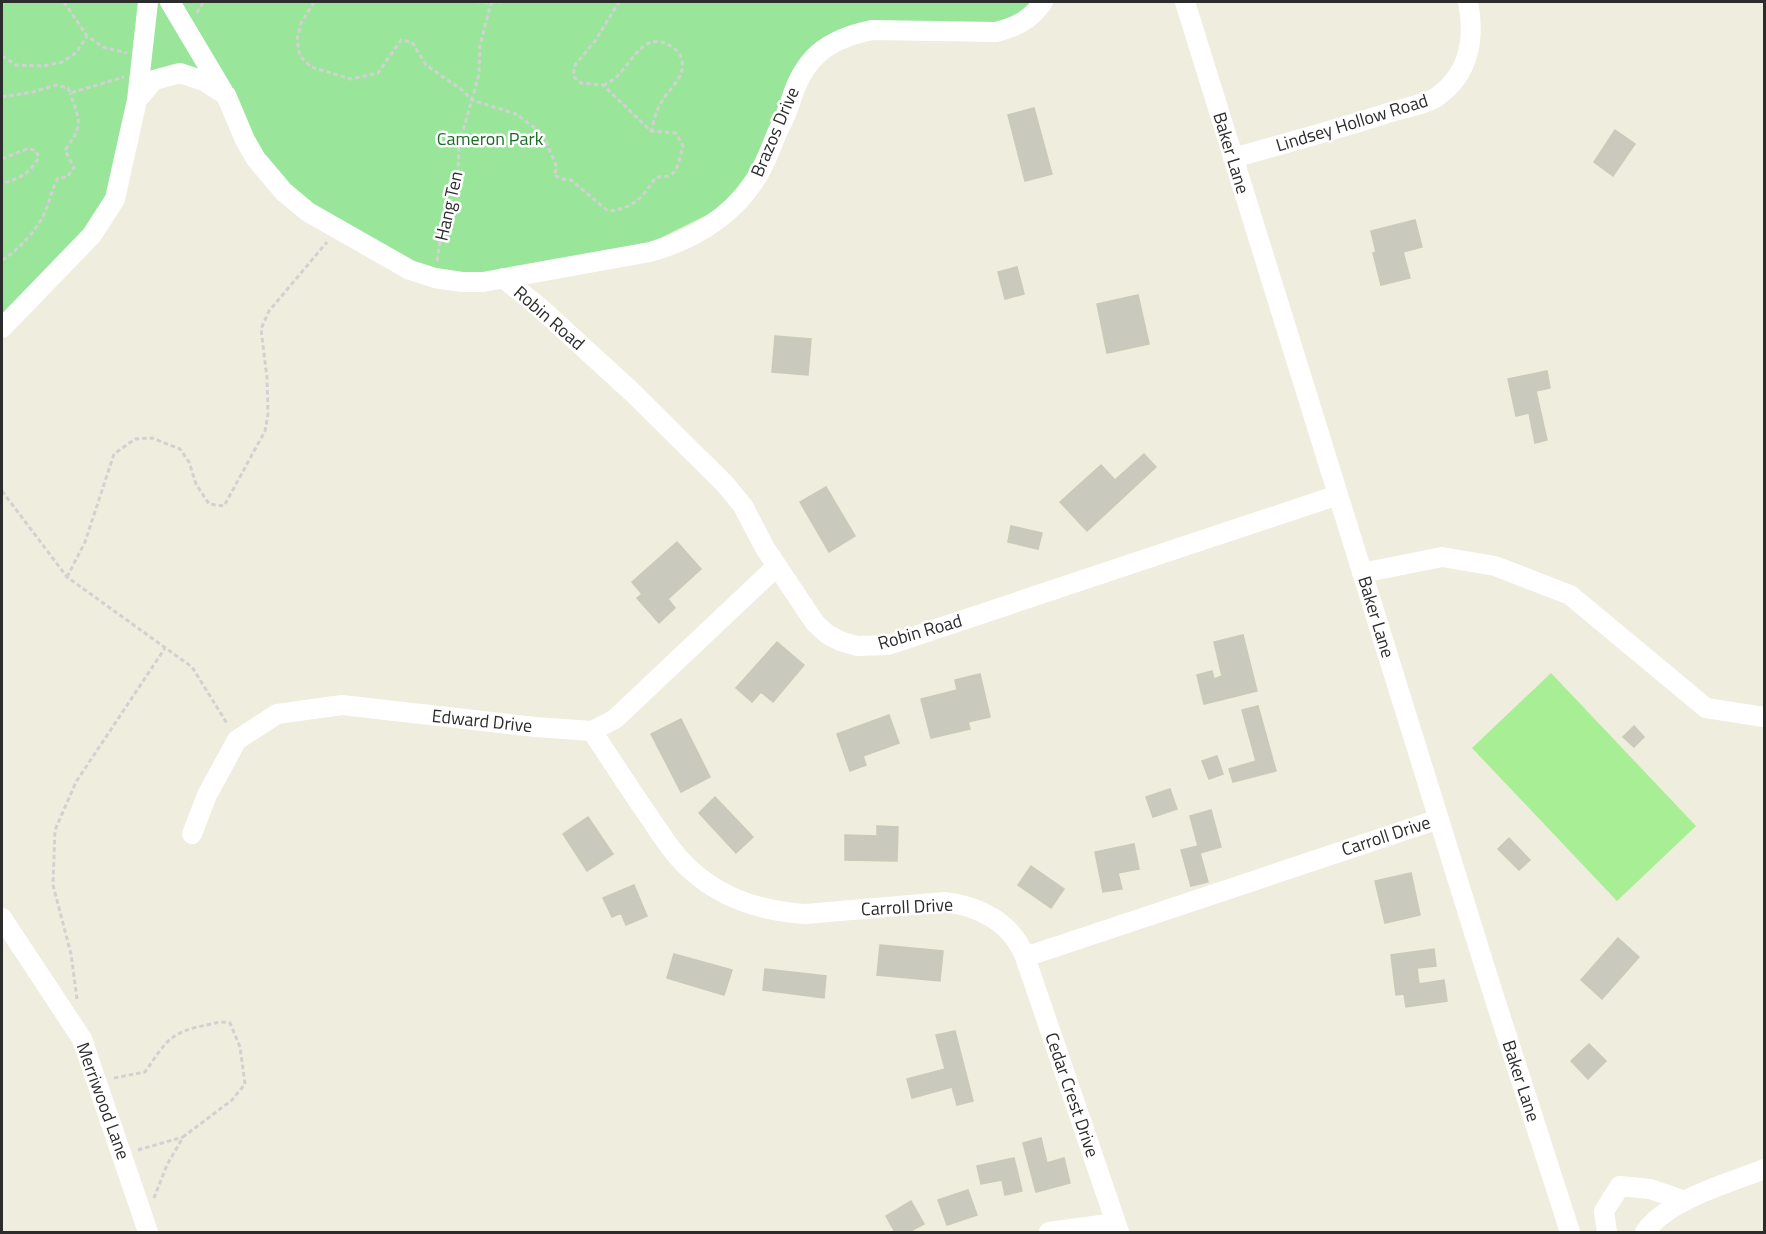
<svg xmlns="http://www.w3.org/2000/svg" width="1766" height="1234" font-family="'Titillium Web',sans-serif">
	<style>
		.green { fill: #99e69b }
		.pitch { fill: #a7ee94 }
		.building { fill: #cac9bd; stroke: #c9cab7; stroke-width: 1.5 }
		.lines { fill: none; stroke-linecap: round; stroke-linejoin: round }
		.path { stroke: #d1d1d1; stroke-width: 3; stroke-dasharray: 4.5 3; stroke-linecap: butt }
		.minor { stroke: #fff; stroke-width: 20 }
		.labels { text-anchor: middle; stroke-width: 5; stroke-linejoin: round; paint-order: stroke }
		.street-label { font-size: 18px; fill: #2c2c2c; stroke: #fff }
		.park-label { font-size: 18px; fill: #186d26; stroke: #fff }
	</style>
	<rect width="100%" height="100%" fill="#eeedde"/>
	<path class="green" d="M2,2H1041L996,32L911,31L829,45L743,197L626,255L483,282L388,259L279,187L226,95L204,81L154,80L115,199L2,328Z"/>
	<path class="pitch" d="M1551,673L1696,826L1617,901L1472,748Z"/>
	<path class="building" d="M1034,108L1052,174L1025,181L1008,115Z
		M1615,130L1635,144L1613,176L1594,162Z
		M1415,220L1422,247L1403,252L1410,278L1381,285L1373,253L1376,252L1371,231Z
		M1017,267L1024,294L1005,299L998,272Z
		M1138,295L1149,344L1107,353L1097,304Z
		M775,336L811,339L808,375L772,372Z
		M1547,371L1550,388L1536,391L1547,440L1535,443L1529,413L1516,416L1508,379Z
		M1144,454L1156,467L1087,531L1060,502L1101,465L1115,480Z
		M826,487L855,536L829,552L800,502Z
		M1011,526L1042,533L1038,549L1008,542Z
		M677,542L701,569L668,599L675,608L659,623L637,598L642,594L632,582Z
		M1243,635L1257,691L1204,704L1197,675L1212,671L1214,679L1222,676L1214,642Z
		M777,642L804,665L773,702L761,692L752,702L736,688Z
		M980,674L990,717L968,722L970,729L931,738L921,699L957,690L955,680Z
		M1258,706L1276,771L1233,782L1229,769L1256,761L1242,710Z
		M889,715L899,743L863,756L866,765L850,771L837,734Z
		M681,719L710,777L681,792L651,734Z
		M1634,726L1644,737L1634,747L1623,737Z
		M1217,756L1223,774L1209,779L1202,761Z
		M1170,789L1177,809L1153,817L1146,797Z
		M715,797L753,837L736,853L699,813Z
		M1211,810L1221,847L1200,853L1208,882L1191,886L1181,850L1198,846L1190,816Z
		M588,817L613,854L587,871L563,834Z
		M877,826L898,827L897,861L845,860V835L877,836Z
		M1509,838L1530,860L1519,870L1498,849Z
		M1134,844L1139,869L1118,873L1122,889L1103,892L1095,852Z
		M1031,866L1064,889L1051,908L1018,885Z
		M1411,873L1420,915L1385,923L1375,881Z
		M634,885L647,916L626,925L621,913L612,917L603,898Z
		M1618,938L1639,957L1602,999L1581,980Z
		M880,945L943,951L940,981L877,975Z
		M1434,949L1436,966L1417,968L1419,984L1444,980L1447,1001L1406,1007L1404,994L1396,995L1391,955Z
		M674,954L732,970L724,995L667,978Z
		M765,969L826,976L824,998L763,990Z
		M955,1031L973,1101L957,1105L952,1087L912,1098L907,1079L945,1069L936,1035Z
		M1589,1044L1606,1061L1588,1079L1571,1061Z
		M1041,1138L1047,1163L1064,1158L1070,1183L1036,1192L1023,1143Z
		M1014,1158L1022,1191L1005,1195L1002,1180L981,1184L977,1166Z
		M968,1190L977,1215L947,1225L938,1200Z
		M911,1201L924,1224L909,1232H895L886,1216Z"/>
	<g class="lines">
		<path class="path" d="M64,2L87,36L103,47L127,53
			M314,2L301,23L297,40L300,56L311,67L351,79L378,73L401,40L412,42L426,65L462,90L472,100L516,114L543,134L557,168L554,175L562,179L571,180L608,211C633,209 642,198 656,177C679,178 677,166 683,146L676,133L651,131L603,85L581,83L573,76L575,65L595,41L619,2
			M476,2L491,3L503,2
			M197,13L203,2
			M2,56L16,65L43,66L62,62L76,53L87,36
			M603,85C632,76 638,22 675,49C682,54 683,62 682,70C679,82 668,91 662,101C656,110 654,121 651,131
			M2,97L33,92L56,85L68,88L70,93L124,77
			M2,159L27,149L35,150L39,157C30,173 20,179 2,183
			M2,260C16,252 34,233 42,218C49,206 51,191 58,178L67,177L74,168L65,150C84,124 80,122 70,93
			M437,261L442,227L458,179L459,145L479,74L480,45L491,3
			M2,491L67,577L192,667L228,725
			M67,577L85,542L114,454L135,439L152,438L180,449L189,462L196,484L209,504L224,506L265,431L268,414L267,378L261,329L269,311L327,242
			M77,999L71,954L53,885L55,830L76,782L165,648
			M114,1078L145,1072C166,1042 169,1032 207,1025C215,1023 222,1021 230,1023L240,1047L245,1084L232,1100L183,1137L167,1165L154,1198
			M138,1150L183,1137"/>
		<path class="minor" d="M170,2L223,91
			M1185,2L1490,984L1570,1232
			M137,100L148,2
			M1233,158C1286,143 1339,129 1391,112C1404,108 1428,104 1438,96C1470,73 1475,37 1468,2
			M503,278L538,306L632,392L725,484L743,506L765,548L815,623L827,634L840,641L857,646L888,645L1338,495
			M2,328L92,235L115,199L137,100L154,80L180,73L204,81L226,95L245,140L256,159L284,192L308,212L410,270L435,278L462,282H483L650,252C692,240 728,220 753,183C764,168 770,150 777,133C782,123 788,111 791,100C804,57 828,39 872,30L996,32C1017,27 1031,19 1043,2
			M1362,573L1442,557L1495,566L1570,595L1706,708L1764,717
			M592,731C609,757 626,783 643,808C655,825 665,842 678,857C711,895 757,911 805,914L945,902C980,906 1012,923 1025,957L1119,1232
			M192,834L207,795L237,740L277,714L342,705L535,727L592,731L615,719L777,566
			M2,918L82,1039L148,1232
			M1025,957L1439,819
			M1049,1232L1115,1223
			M1607,1232L1604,1211L1620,1186L1650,1189L1685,1201
			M1645,1232C1669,1199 1727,1184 1764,1169"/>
	</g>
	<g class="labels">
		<g class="street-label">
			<text transform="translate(1352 123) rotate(-17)" y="6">Lindsey Hollow Road</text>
			<text transform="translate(775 132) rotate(-67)" y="6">Brazos Drive</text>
			<text transform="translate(1231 153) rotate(73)" y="6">Baker Lane</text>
			<text transform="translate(449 206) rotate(-77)" y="6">Hang Ten</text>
			<text transform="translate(549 318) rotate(41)" y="6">Robin Road</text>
			<text transform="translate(1376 617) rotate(73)" y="6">Baker Lane</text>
			<text transform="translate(920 632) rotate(-16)" y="6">Robin Road</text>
			<text transform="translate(482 721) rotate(6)" y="6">Edward Drive</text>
			<text transform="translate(1386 836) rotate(-18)" y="6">Carroll Drive</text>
			<text transform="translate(907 907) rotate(-3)" y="6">Carroll Drive</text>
			<text transform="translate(1521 1081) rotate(72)" y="6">Baker Lane</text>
			<text transform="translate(1072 1095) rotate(71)" y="6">Cedar Crest Drive</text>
			<text transform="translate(103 1101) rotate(70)" y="6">Merriwood Lane</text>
		</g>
		<g class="park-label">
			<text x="490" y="145">Cameron Park</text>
		</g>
	</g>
	<rect width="1766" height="1234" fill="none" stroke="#2c2c2c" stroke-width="6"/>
</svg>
